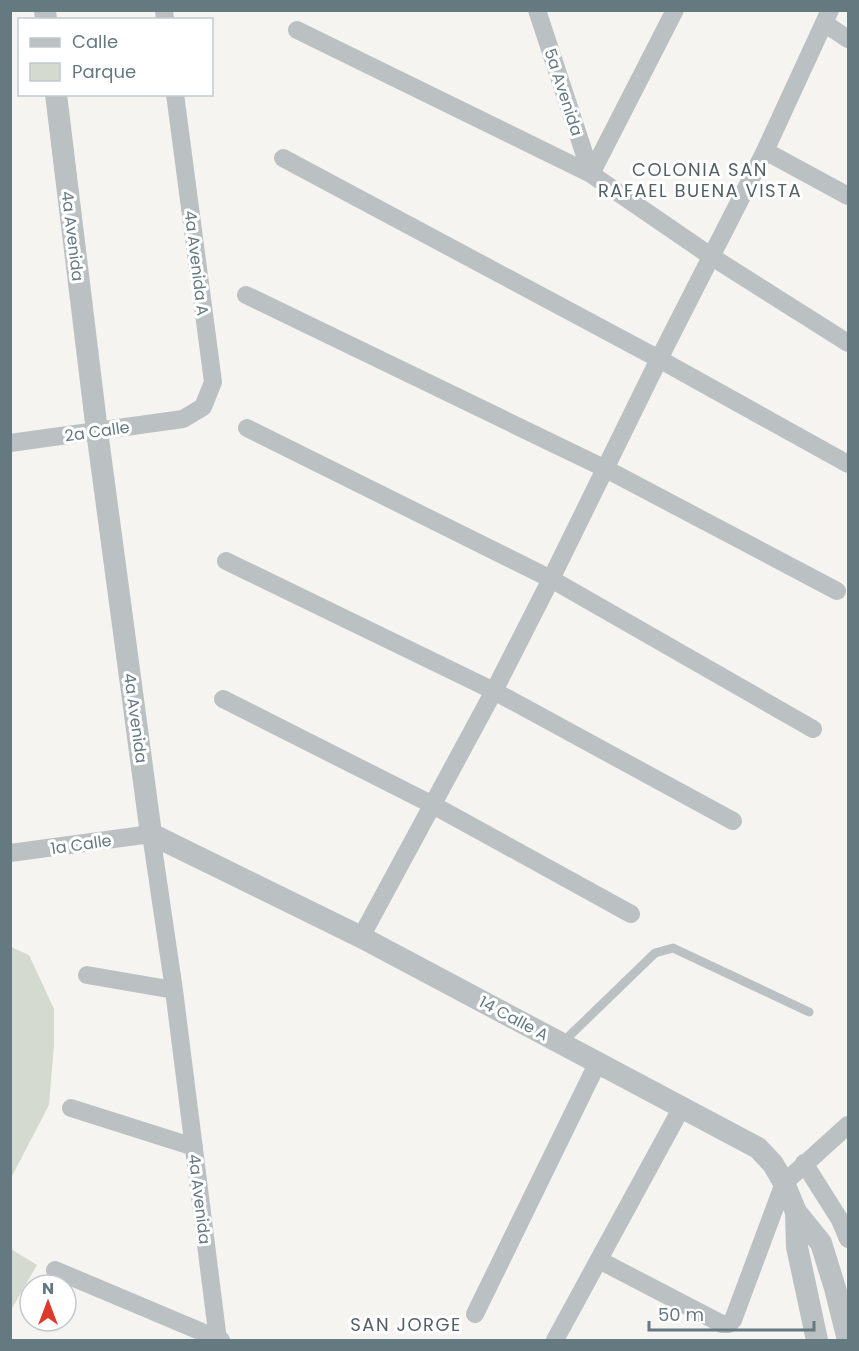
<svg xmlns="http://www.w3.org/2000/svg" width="859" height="1351" font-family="Poppins,sans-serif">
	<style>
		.green { fill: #d5dad1 }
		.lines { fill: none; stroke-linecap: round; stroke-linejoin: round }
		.service { stroke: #bbc1c3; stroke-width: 9 }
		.minor { stroke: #bbc1c3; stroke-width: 18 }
		.tertiary { stroke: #bbc1c3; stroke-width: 22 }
		.labels { text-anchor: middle; stroke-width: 6; stroke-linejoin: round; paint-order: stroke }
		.street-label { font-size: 16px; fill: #657981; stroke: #fff }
		.neighbourhood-label { font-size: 18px; letter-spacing: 1.5px; fill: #536167; stroke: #fff }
	</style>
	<rect width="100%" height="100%" fill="#f5f4f1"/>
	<path class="green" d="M11,947L29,955L54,1009V1045L49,1105L11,1178Z
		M11,1249L37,1265L11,1310Z"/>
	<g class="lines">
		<path class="service" d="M562,1043L655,953L673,948L809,1012"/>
		<path class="minor" d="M164,10L165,20
			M537,10L591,174
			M824,23L848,39
			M297,30L591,174L712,257L848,343
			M765,151L848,196
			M283,158L659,359L848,464
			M591,174L675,10
			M246,295L606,469L837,591
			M247,428L551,579L813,729
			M10,443L183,419L203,407L213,382L175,94
			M226,561L494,691L733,821
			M223,699L433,805L631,914
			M10,853L151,834L174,990L218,1340
			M361,937L494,691L551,579L659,359L765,151L830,10
			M87,975L174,990
			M71,1108L194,1147
			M804,1163L840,1220L848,1239
			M599,1260L722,1324H729L733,1320L784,1183L848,1125
			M55,1270L221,1340
			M475,1314L598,1062
			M555,1340L682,1107"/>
		<path class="tertiary" d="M45,10L46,20
			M56,94L97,431L151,834L361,937L758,1148L773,1164L784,1183L796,1212L821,1243L835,1288L848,1340
			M796,1212L797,1247L817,1340"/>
	</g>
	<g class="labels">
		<g class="street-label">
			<text transform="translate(564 92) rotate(72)" y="6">5a Avenida</text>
			<text transform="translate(73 236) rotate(83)" y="6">4a Avenida</text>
			<text transform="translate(197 263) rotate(83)" y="6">4a Avenida A</text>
			<text transform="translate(97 431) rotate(-8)" y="6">2a Calle</text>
			<text transform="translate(136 718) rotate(82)" y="6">4a Avenida</text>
			<text transform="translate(81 844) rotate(-8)" y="6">1a Calle</text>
			<text transform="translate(514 1018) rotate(28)" y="6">14 Calle A</text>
			<text transform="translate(200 1199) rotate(83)" y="6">4a Avenida</text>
		</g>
		<g class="neighbourhood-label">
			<text x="700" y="176">COLONIA SAN<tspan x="700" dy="21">RAFAEL BUENA VISTA</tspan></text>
			<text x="406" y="1331">SAN JORGE</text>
		</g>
	</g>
	<rect width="859" height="1351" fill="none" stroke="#657981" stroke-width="24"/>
	<rect x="18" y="18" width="195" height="78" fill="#ffffff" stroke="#c1c9cd" stroke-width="1.5"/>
	<rect x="30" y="38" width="30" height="9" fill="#bbc1c3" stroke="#c1c9cd" stroke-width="1.5"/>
	<text x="72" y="48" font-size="18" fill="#657981">Calle</text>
	<rect x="30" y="63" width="30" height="18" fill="#d5dad1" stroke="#c1c9cd" stroke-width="1.5"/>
	<text x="72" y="78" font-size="18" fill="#657981">Parque</text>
	<g transform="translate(48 1303)"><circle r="28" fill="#ffffff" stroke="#c1c9cd" stroke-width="1.5"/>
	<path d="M0-4.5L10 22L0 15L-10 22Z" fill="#dc3a2a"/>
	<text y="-9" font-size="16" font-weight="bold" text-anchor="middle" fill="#657981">N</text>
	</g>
	<path d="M649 1321v9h165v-9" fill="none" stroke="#657981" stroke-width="3"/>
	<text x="658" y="1321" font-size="18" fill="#657981" stroke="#ffffff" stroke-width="4.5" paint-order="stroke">50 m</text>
</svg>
